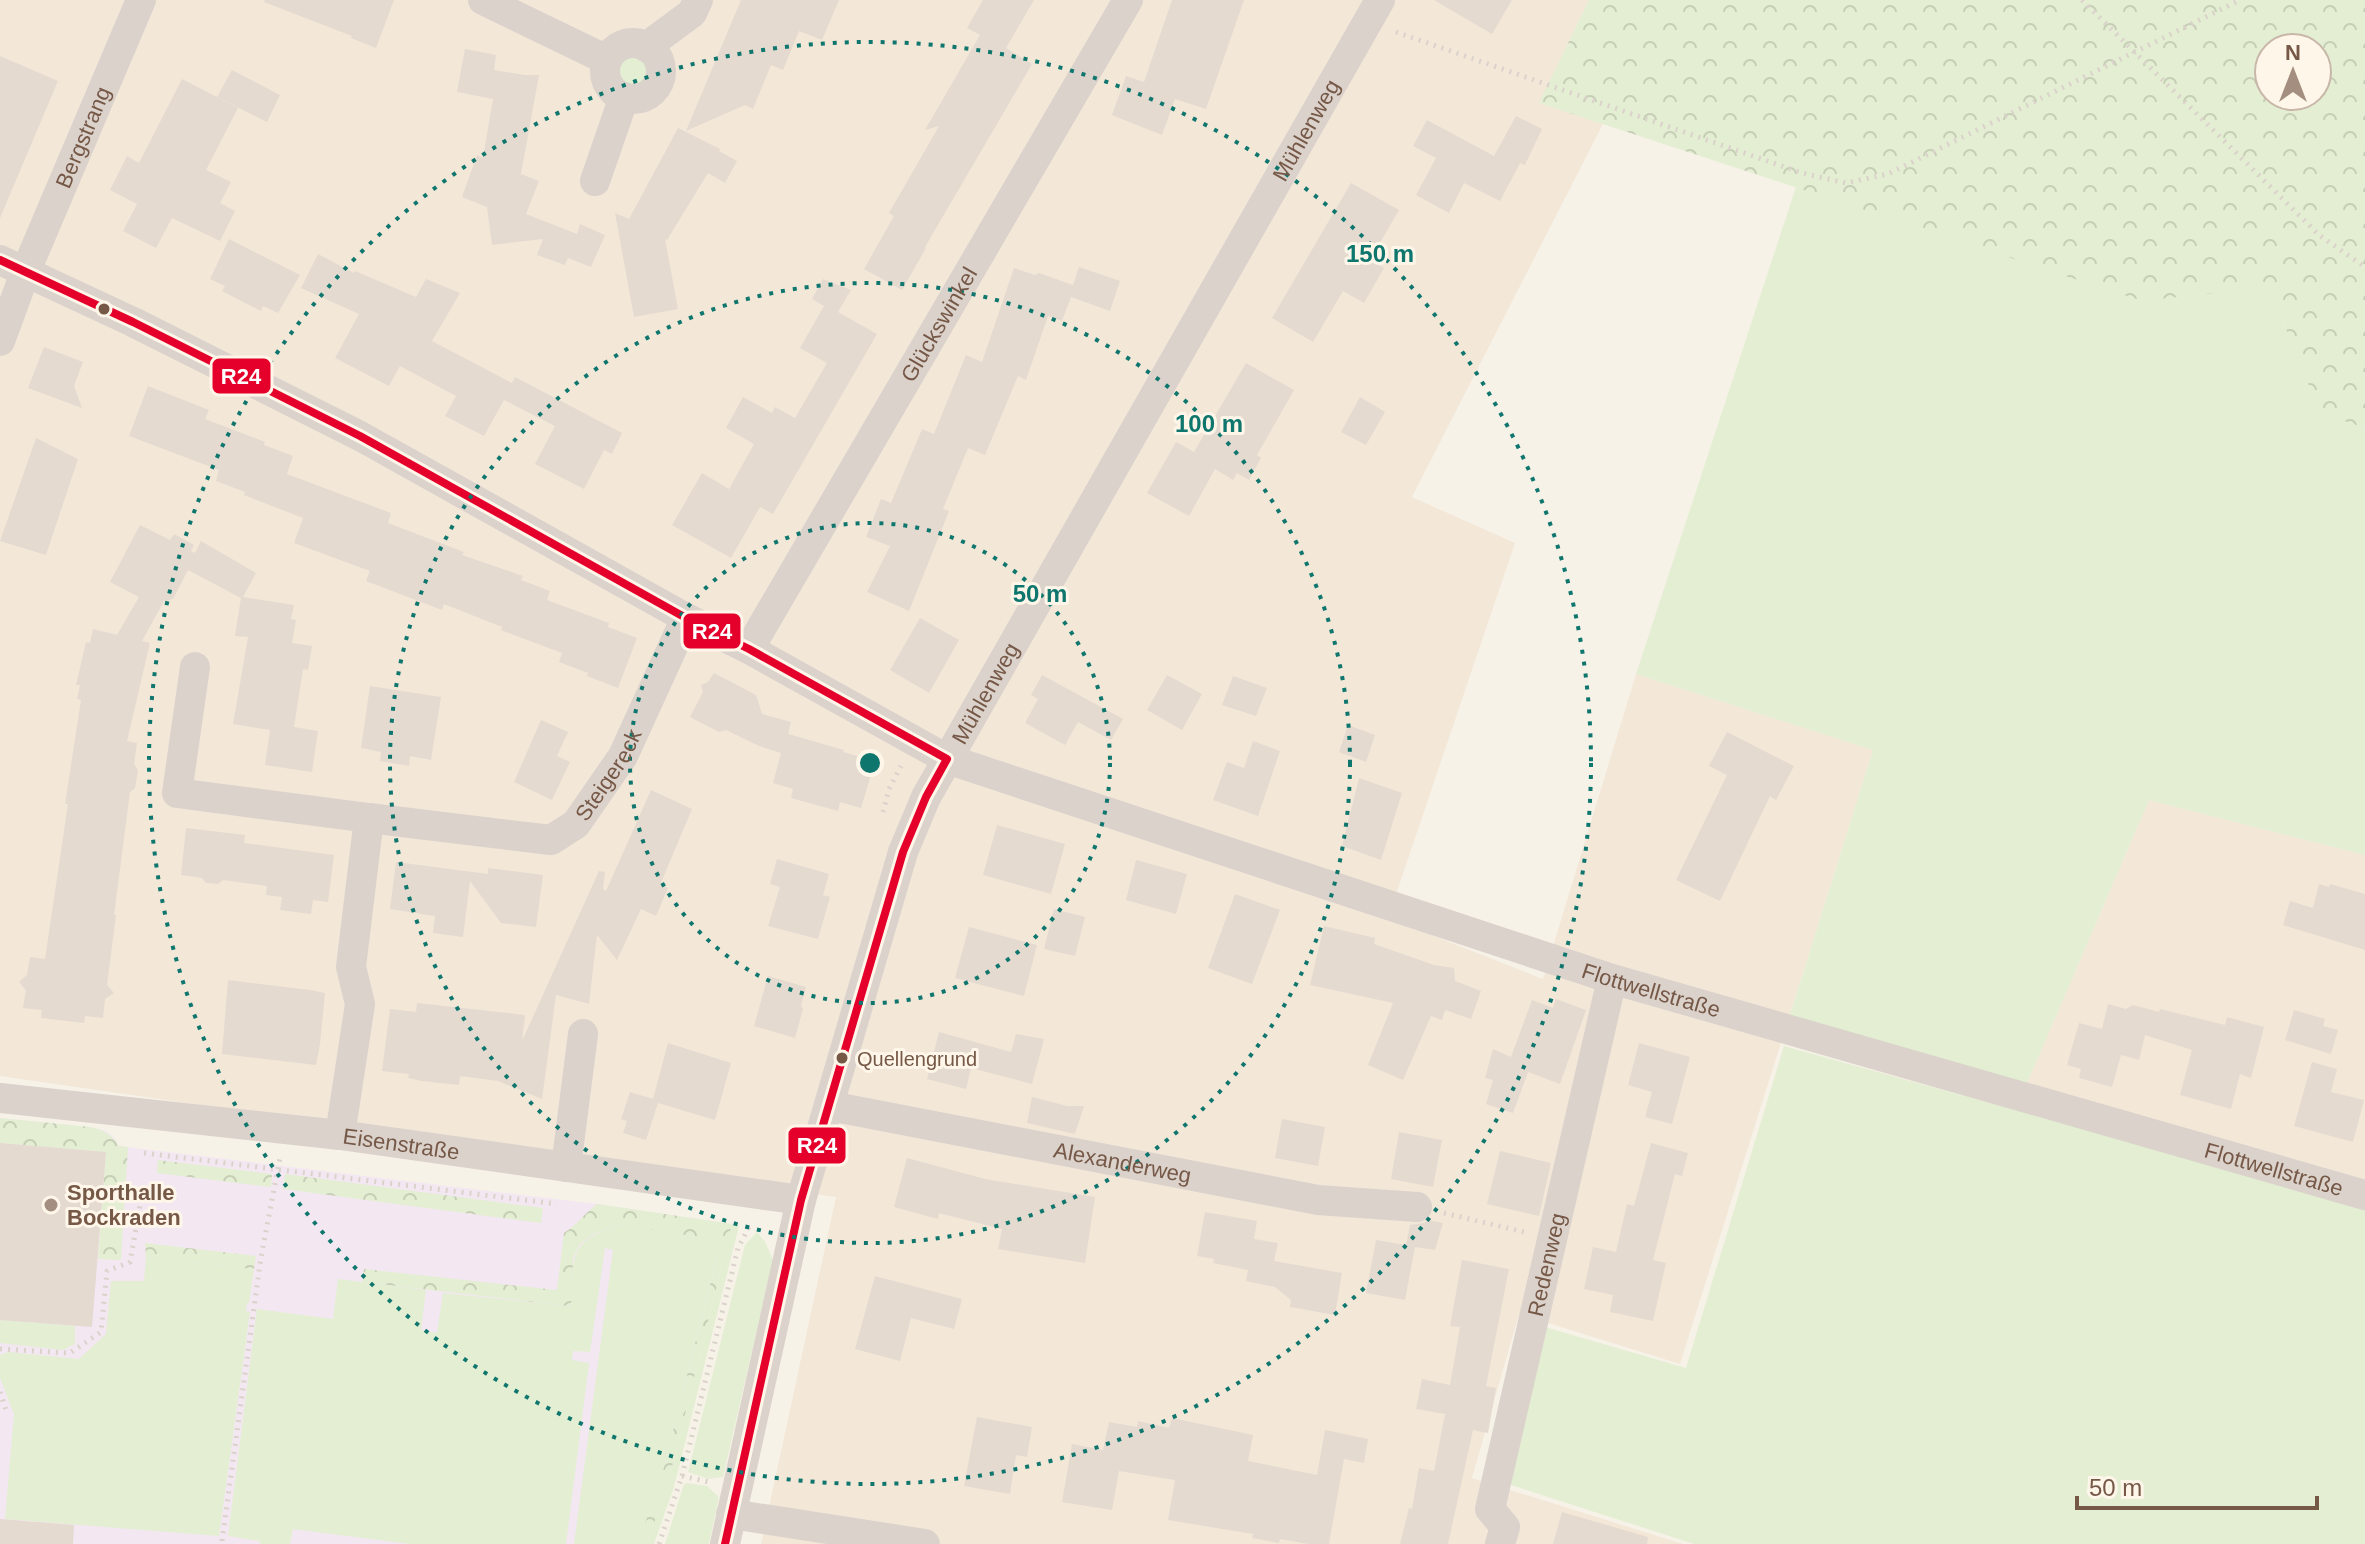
<svg xmlns="http://www.w3.org/2000/svg" width="2365" height="1544" font-family="Arial,sans-serif">
	<style>
		.residential { fill: #f3e7d8 }
		.education { fill: #f3e8f1 }
		.grass { fill: #e3eed2 }
		.forest { fill: url(#forest-crowns); fill-rule: evenodd }
		.building { fill: #e4dad0 }
		.lines { fill: none; stroke-linecap: round; stroke-linejoin: round }
		.path { stroke: #dad2cb; stroke-width: 5; stroke-dasharray: 2 6; stroke-linecap: butt }
		.street { stroke: #dbd2cc; stroke-width: 30 }
		.bus-1-casing { stroke: #fff6ea; stroke-width: 14 }
		.bus-1 { stroke: #e4002b; stroke-width: 8 }
		.ring { fill: none; stroke: #0f766e; stroke-width: 4; stroke-dasharray: 4 8 }
		.bus-dot { fill: #765847; stroke: #fff6ea; stroke-width: 3 }
		.poi-dot { fill: #a38e7f; stroke: #fff6ea; stroke-width: 3 }
		.labels { text-anchor: middle; stroke-width: 6; stroke-linejoin: round; paint-order: stroke }
		.bus-label { font-size: 20px; fill: #765847; stroke: #fff6ea; text-anchor: start }
		.street-label { font-size: 22px; fill: #765847; stroke: #fff6ea }
		.poi-label { font-size: 22px; font-weight: bold; fill: #765847; stroke: #fff6ea; text-anchor: start }
		.centre { fill: #0f766e; stroke: #fff6ea; stroke-width: 4 }
		.ring-label { font-size: 24px; text-anchor: middle; font-weight: bold; fill: #0f766e; stroke: #fff6ea; stroke-width: 6; stroke-linejoin: round; paint-order: stroke }
		.line-badge { stroke: #fff6ea; stroke-width: 3 }
		.badge-label { font-size: 22px; text-anchor: middle; font-weight: bold; fill: #fff }
	</style>
	<defs>
		<pattern id="forest-crowns" width="20" height="18" patternUnits="userSpaceOnUse" patternTransform="scale(2)"><rect width="20" height="18" fill="#e3eed2"/><path d="M2 6a3 3 0 1 1 6 0M12 15a3 3 0 1 1 6 0" fill="none" stroke="#c6ceb6"/></pattern>
	</defs>
	<rect width="100%" height="100%" fill="#f7f2e8"/>
	<path class="residential" d="M0,0H1589L1540,103L1603,124L1412,497L1515,543L1388,918L1543,979L1636,674L1873,750L1680,1364L1519,1314L1472,1478L1683,1544H761L836,1197L0,1076Z
		M2149,800L2365,855V1184L2025,1088Z"/>
	<path class="education" d="M0,1118L90,1127L103,1130L113,1136L119,1146L597,1204L732,1224L647,1544H0Z"/>
	<path class="grass" d="M616 71a17 17 0 1 1 34 0a17 17 0 1 1-34 0Z
		M1796,187L2142,301L2269,287L2320,413L2365,428V855L2149,800L2025,1088L1789,1018L1873,750L1636,674Z
		M1784,1046L2365,1207V1544H1694L1505,1483L1538,1325L1686,1368Z
		M619,1224L710,1239L718,1252L663,1471L638,1544H574L613,1250L605,1248L590,1352L573,1351L572,1360L589,1363L566,1544H410L293,1529L290,1544H260V1541L228,1536L257,1309L333,1319L338,1279L426,1290L421,1330L437,1333L443,1293L569,1306L572,1300C573,1251 570,1243 619,1224Z
		M732,1224L739,1226L674,1487L654,1544H647L669,1479Z
		M757,1232L765,1242L773,1260L723,1477L708,1479L688,1472L745,1245Z
		M146,1258L254,1269L249,1303H247L246,1311L250,1312L219,1536L5,1519L14,1414L0,1378V1355L8,1352L79,1359L106,1334L111,1281H144Z
		M0,1320L75,1326V1344L63,1350L0,1343Z
		M688,1483L707,1486L719,1497L709,1544H665L684,1484Z"/>
	<path class="forest" d="M1589,0H2365V428L2320,413L2269,287L2142,301L1539,103ZM2269,48H2317V96H2269Z
		M0,1118L90,1127C104,1130 111,1134 119,1146L128,1147L121,1260L98,1259L106,1152L0,1143Z
		M158,1160L272,1174L271,1187L157,1173Z
		M285,1174L543,1208L541,1223L283,1189Z
		M597,1204L732,1224L669,1479L647,1544H638L663,1471L718,1253L710,1239L619,1224L594,1234L580,1244L573,1258L572,1301L568,1306L362,1282L364,1269L557,1290L564,1233C577,1225 585,1213 597,1204Z
		M145,1243L256,1256L254,1269L146,1258Z"/>
	<path class="building" d="M265,0H394L376,48L351,38L352,36L264,2Z
		M741,0H839L822,40L799,31L783,70L771,65L753,109L745,105L686,131Z
		M983,0H1034L1006,48L1032,64L925,247L926,248L902,290L864,269L894,216L889,213L939,126L925,130L980,35L967,28Z
		M1172,0H1244L1206,109L1175,99L1162,135L1112,115L1126,76L1144,82Z
		M1434,0H1512L1492,34Z
		M465,49L496,55L494,70L524,75H539L521,174L539,181L526,214L577,234L580,224L605,235L591,267L568,258L565,265L537,255L543,239L492,245L487,207L462,197L477,155L483,158L493,99L457,92Z
		M0,56L58,81L0,218Z
		M232,70L280,95L267,122L217,97Z
		M182,79L238,108L206,170L231,182L220,203L235,211L220,241L172,218L156,248L123,231L137,204L110,190L127,156L139,163Z
		M1516,116L1542,129L1525,165L1520,163L1500,201L1464,183L1449,213L1416,195L1436,158L1413,146L1427,120L1494,156Z
		M678,128L720,149L719,151L737,161L725,183L708,173L667,240L665,239L678,309L634,317L615,213L629,219Z
		M1351,183L1399,210L1370,260L1384,268L1364,303L1343,291L1313,342L1272,318Z
		M229,239L300,275L278,313L263,306L261,311L222,291L225,286L210,279Z
		M318,254L354,273L355,271L416,297L426,279L460,293L432,341L512,383L515,377L622,433L612,454L604,450L584,489L535,464L555,426L504,400L484,436L445,416L456,396L400,366L389,386L335,358L359,314L301,288Z
		M1079,267L1120,281L1110,311L1071,297L1062,321L1048,316L1026,380L1018,376L985,455L968,448L943,509L949,511L909,611L867,592L890,546L866,537L881,499L891,503L922,429L934,434L966,355L982,362L1014,268L1035,275L1039,273L1073,285Z
		M823,279L851,290L838,312L877,334L773,514L760,507L731,558L672,525L702,473L729,489L754,444L726,428L743,397L772,413L775,407L795,418L827,363L800,348L824,306L812,299Z
		M44,347L83,362L74,386L82,408L28,388Z
		M1246,363L1294,390L1257,455L1261,458L1249,480L1237,473L1233,480L1215,469L1189,516L1147,493L1176,442L1194,452Z
		M148,386L209,410L205,419L265,442L264,445L293,456L287,474L391,513L388,523L464,552L462,555L523,576L521,580L550,591L547,600L609,623L608,627L637,638L618,688L587,676L588,673L559,662L562,653L501,630L502,627L444,604L442,610L366,581L370,571L294,543L303,518L244,495L245,492L216,481L219,470L129,436Z
		M1360,397L1385,412L1366,445L1341,432Z
		M36,438L78,459L46,555L0,541Z
		M140,525L170,540L174,534L194,545L191,551L195,553L201,541L256,573L243,597L294,605L291,619L296,620L292,643L312,646L308,670L303,669L294,727L318,731L312,772L265,765L270,730L233,724L248,637L235,636L241,598L188,570L173,599L164,601L142,641L150,643L127,741L137,743L134,764L138,770L135,788L130,792L114,915H116L107,985L114,993L105,999L103,1018L85,1016L84,1023L41,1018L42,1010L23,1008L26,990L19,982L27,975L30,957L45,959L68,804H65L81,700L77,699L80,685H76L86,642L90,643L93,629L117,635L139,597L110,582Z
		M920,618L959,640L929,693L890,670Z
		M714,673L756,695L762,714L791,722L788,734L844,750L843,752L875,761L861,808L840,802L838,811L791,798L793,789L773,783L781,753L759,746L726,730L719,732L690,717L703,692L701,685L708,682Z
		M1042,675L1123,719L1111,740L1078,722L1065,745L1025,723L1038,699L1031,695Z
		M1167,675L1202,694L1182,730L1147,710Z
		M1233,676L1267,688L1256,716L1222,705Z
		M370,686L441,697L431,760L410,756L409,766L380,761L381,752L361,748Z
		M541,720L568,732L557,756L570,762L552,800L514,782Z
		M1348,725L1375,735L1366,762L1339,752Z
		M1727,732L1794,766L1776,800L1770,796L1720,901L1676,880L1727,775L1709,766Z
		M1253,741L1280,751L1258,816L1213,800L1227,762L1244,768Z
		M1359,778L1402,793L1381,860L1342,846Z
		M651,790L692,809L660,885L668,888L656,916L641,909L617,960L597,935L589,1004L556,995L542,1099L498,1081L460,1076L459,1085L422,1081L408,1078L409,1074L382,1071L390,1009L416,1012L417,1003L525,1015L522,1041L599,871L605,872L603,889L606,891Z
		M997,825L1065,844L1051,894L983,875Z
		M186,828L245,835L244,843L334,855L328,902L313,900L311,914L280,910L282,897L266,895L267,886L223,880L218,884L206,883L202,878L181,875Z
		M777,859L829,874L823,895L830,897L818,939L768,926L780,887L770,884Z
		M1136,860L1187,874L1176,914L1126,900Z
		M396,862L488,874V868L543,875L536,927L501,923L470,881L463,937L433,933L435,916L390,909Z
		M2319,884L2329,887L2330,884L2365,894V950L2283,925L2290,901L2313,908Z
		M1235,894L1280,910L1252,984L1208,968Z
		M1054,909L1085,917L1075,956L1044,949Z
		M1324,926L1375,938L1374,944L1434,965L1454,968L1455,981L1481,991L1471,1019L1445,1010L1442,1020L1431,1016L1403,1080L1368,1065L1393,1003L1310,985Z
		M969,927L1037,945L1024,996L955,978Z
		M768,976L806,987L801,1006L803,1009L795,1038L754,1026Z
		M228,980L310,990L325,993L320,1044L316,1065L222,1054Z
		M1556,999L1586,1010L1560,1084L1528,1072L1513,1113L1486,1104L1493,1080L1485,1078L1493,1049L1511,1057L1532,1000L1553,1008Z
		M2108,1004L2126,1009L2133,1005L2159,1012L2160,1009L2225,1025L2227,1017L2264,1027L2251,1078L2240,1074L2231,1109L2180,1095L2192,1050L2145,1035L2139,1060L2121,1055L2112,1087L2079,1078L2081,1069L2067,1065L2079,1023L2102,1029Z
		M2294,1010L2325,1019L2323,1026L2338,1030L2331,1054L2285,1040Z
		M939,1032L1011,1052L1016,1034L1044,1039L1032,1084L971,1068L966,1089L927,1079Z
		M668,1043L731,1063L715,1120L658,1103L646,1140L623,1133L627,1121L621,1119L630,1092L653,1099Z
		M1639,1043L1690,1057L1672,1124L1645,1117L1652,1092L1628,1085Z
		M2312,1062L2337,1069L2331,1092L2364,1100L2353,1142L2294,1126Z
		M1032,1097L1067,1106H1084L1075,1134L1027,1123Z
		M1282,1119L1325,1127L1318,1166L1275,1158Z
		M1399,1132L1442,1140L1433,1187L1391,1179Z
		M0,1143L106,1152L92,1327L0,1320Z
		M1651,1143L1688,1153L1682,1176L1675,1174L1653,1260L1666,1263L1653,1321L1610,1312L1613,1295L1584,1289L1593,1247L1616,1252L1627,1204L1634,1206Z
		M1500,1151L1551,1163L1539,1216L1487,1204Z
		M907,1158L985,1179L1095,1197L1085,1263L998,1249L1002,1229L939,1213L938,1219L894,1207Z
		M1205,1212L1257,1221L1254,1239L1278,1243L1274,1261L1342,1273L1335,1315L1290,1307L1291,1300L1275,1287L1246,1281L1248,1270L1213,1263L1214,1259L1197,1256Z
		M1428,1220L1443,1223L1435,1250L1415,1247L1405,1300L1366,1293L1376,1240L1406,1245L1410,1225L1424,1223Z
		M1462,1260L1509,1269L1486,1386L1496,1388L1488,1433L1473,1430L1448,1544H1400L1409,1508L1412,1509L1419,1468L1434,1471L1445,1414L1416,1409L1422,1379L1450,1385L1460,1327L1450,1326Z
		M875,1276L962,1299L954,1329L911,1318L900,1361L855,1349Z
		M977,1417L1032,1427L1027,1457L1016,1455L1010,1494L964,1486Z
		M1172,1418L1253,1435L1248,1461L1317,1475L1325,1430L1368,1439L1364,1463L1344,1459L1329,1544H1308L1280,1539L1279,1543L1252,1538L1253,1534L1168,1520L1175,1480L1119,1471L1112,1510L1062,1502L1072,1444L1103,1450L1109,1422L1137,1427L1138,1421L1169,1428Z
		M1562,1512L1648,1537L1647,1544H1553Z
		M0,1519L74,1525L73,1544H0Z"/>
	<g class="lines">
		<path class="path" d="M2082,0L2319,235L2365,267
			M1396,32L1802,173L1846,183L1888,174L2240,0
			M883,812L889,789L901,766
			M144,1153L557,1204
			M1444,1213L1524,1232
			M0,1349L70,1353L101,1332L107,1271L130,1262L141,1200
			M0,1392L6,1410
			M682,1476L709,1482
			M222,1541L261,1257L280,1158
			M659,1544L682,1476L738,1248L751,1223"/>
		<g class="street">
			<path d="M483,0L607,60"/>
			<circle cx="633" cy="71" r="28"/>
			<path d="M646,47L692,13L698,0"/>
			<path d="M595,181L624,97"/>
			<path id="s1" d="M0,260L133,322L360,436L686,618L749,649L947,759L1612,979L2365,1195"/>
			<path id="s2" d="M0,341L25,273L141,0"/>
			<path id="s3" d="M749,649L1128,0"/>
			<path d="M195,667L177,793L369,818L351,967L360,1004L340,1135"/>
			<path id="s4" d="M369,818L551,840L576,824L623,756L686,618"/>
			<path id="s5" d="M0,1098L340,1135L801,1200"/>
			<path id="s6" d="M830,1106L1318,1200L1417,1207"/>
			<path d="M566,1167L583,1034"/>
			<path d="M731,1514L925,1544"/>
			<path id="s7" d="M725,1544L801,1200L903,852L926,797L1380,0"/>
			<path id="s8" d="M1500,1544L1505,1527L1490,1509L1612,979"/>
		</g>
		<g class="bus-1-casing">
			<path id="bus-1" d="M0,260L133,322L360,436L686,618L749,649L947,759
				M725,1544L801,1200L903,852L926,797L947,759"/>
		</g>
		<use href="#bus-1" class="bus-1"/>
	</g>
	<g class="ring">
		<circle cx="870" cy="763" r="240"/>
		<circle cx="870" cy="763" r="480"/>
		<circle cx="870" cy="763" r="721"/>
	</g>
	<g class="bus-dot">
		<circle cx="104" cy="309" r="7"/>
		<circle cx="842" cy="1058" r="7"/>
	</g>
	<circle class="poi-dot" cx="51" cy="1205" r="8"/>
	<g class="labels">
		<g class="bus-label">
			<text x="857" y="1066">Quellengrund</text>
		</g>
		<g class="street-label">
			<text dy="8" stroke="none"><textPath href="#s7" startOffset="1542">Mühlenweg</textPath></text>
			<text dy="8" stroke="none"><textPath href="#s2" startOffset="220">Bergstrang</textPath></text>
			<text dy="8" stroke="none"><textPath href="#s3" startOffset="376">Glückswinkel</textPath></text>
			<text dy="8" stroke="none"><textPath href="#s7" startOffset="894">Mühlenweg</textPath></text>
			<text dy="8" stroke="none"><textPath href="#s4" startOffset="272">Steigereck</textPath></text>
			<text dy="8" stroke="none"><textPath href="#s1" startOffset="1812">Flottwellstraße</textPath></text>
			<text dy="8" stroke="none"><textPath href="#s5" startOffset="404">Eisenstraße</textPath></text>
			<text dy="8" stroke="none"><textPath href="#s6" startOffset="298">Alexanderweg</textPath></text>
			<text dy="8" stroke="none"><textPath href="#s1" startOffset="2460">Flottwellstraße</textPath></text>
			<text dy="8" stroke="none"><textPath href="#s8" startOffset="292">Redenweg</textPath></text>
		</g>
		<g class="poi-label">
			<text x="67" y="1200">Sporthalle<tspan x="67" dy="25">Bockraden</tspan></text>
		</g>
	</g>
	<circle cx="870" cy="763" r="12" class="centre"/>
	<g class="ring-label">
		<text x="1380" y="262">150 m</text>
		<text x="1209" y="432">100 m</text>
		<text x="1040" y="602">50 m</text>
	</g>
	<g class="line-badge">
		<rect x="211" y="357" width="61" height="38" rx="8" fill="#e4002b"/>
		<rect x="682" y="612" width="60" height="38" rx="8" fill="#e4002b"/>
		<rect x="787" y="1126" width="60" height="39" rx="8" fill="#e4002b"/>
	</g>
	<g class="badge-label">
		<text x="241" y="384">R24</text>
		<text x="712" y="639">R24</text>
		<text x="817" y="1153">R24</text>
	</g>
	<g transform="translate(2293 72)"><circle r="38" fill="#fff6ea" stroke="#c8b7a9" stroke-width="2"/>
	<path d="M0-6L14 30L0 20L-14 30Z" fill="#a38e7f"/>
	<text y="-12" font-size="22" font-weight="bold" text-anchor="middle" fill="#765847">N</text>
	</g>
	<path d="M2077 1496v12h240v-12" fill="none" stroke="#765847" stroke-width="4"/>
	<text x="2089" y="1496" font-size="24" fill="#765847" stroke="#fff6ea" stroke-width="6" paint-order="stroke">50 m</text>
</svg>
